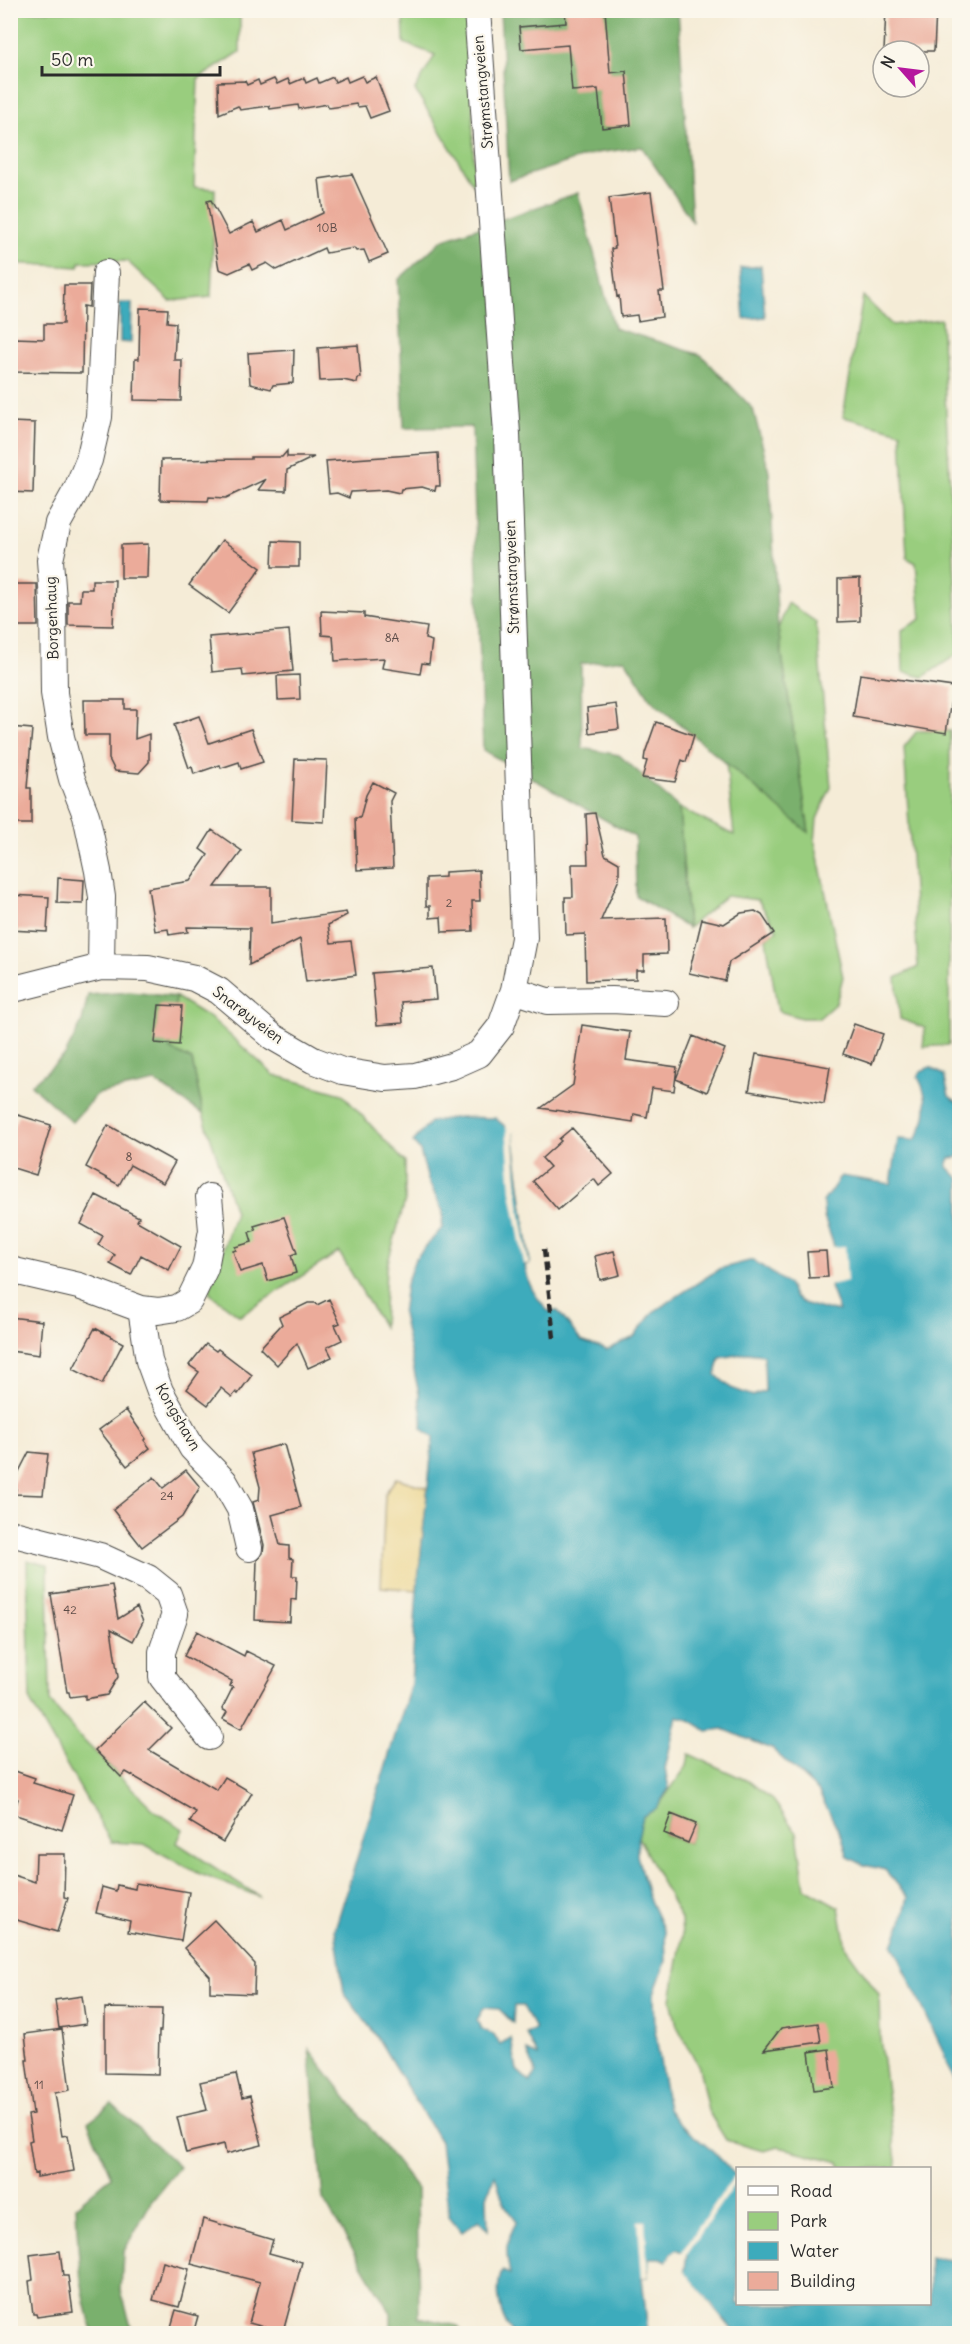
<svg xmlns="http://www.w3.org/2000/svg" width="970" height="2344" font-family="Delius,sans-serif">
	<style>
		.green { fill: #99cd7e; stroke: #627c54; stroke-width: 1.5; fill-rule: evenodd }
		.forest { fill: #7ab06d; stroke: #526e4c; stroke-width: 1.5 }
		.sand { fill: #eeda9e; stroke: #8c8264; stroke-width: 1.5 }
		.water { fill: #3dabbc; stroke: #346b74; stroke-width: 1.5; fill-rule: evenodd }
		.pier { fill: #f5ecd7 }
		.building { fill: #ebab9a }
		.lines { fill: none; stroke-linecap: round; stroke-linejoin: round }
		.minor-casing { stroke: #494845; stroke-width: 28 }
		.minor { stroke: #fff; stroke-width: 26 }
		.rail { stroke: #2b2b2b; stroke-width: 4.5; stroke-dasharray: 9 4.5; stroke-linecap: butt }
		.labels { text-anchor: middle; stroke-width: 4.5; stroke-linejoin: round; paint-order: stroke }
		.number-label { font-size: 12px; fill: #5b4b47 }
		.street-label { font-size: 15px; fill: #2b2b2b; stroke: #fbf7ec }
	</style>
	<rect width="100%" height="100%" fill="#fbf7ec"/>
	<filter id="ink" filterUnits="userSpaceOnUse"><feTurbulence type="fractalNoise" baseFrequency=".0167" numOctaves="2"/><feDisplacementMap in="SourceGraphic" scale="12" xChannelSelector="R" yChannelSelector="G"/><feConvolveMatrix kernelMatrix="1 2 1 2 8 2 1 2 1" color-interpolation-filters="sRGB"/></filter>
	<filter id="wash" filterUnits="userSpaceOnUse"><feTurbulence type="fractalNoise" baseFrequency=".008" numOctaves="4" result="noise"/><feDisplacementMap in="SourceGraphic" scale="24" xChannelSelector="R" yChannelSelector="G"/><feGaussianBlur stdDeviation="1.35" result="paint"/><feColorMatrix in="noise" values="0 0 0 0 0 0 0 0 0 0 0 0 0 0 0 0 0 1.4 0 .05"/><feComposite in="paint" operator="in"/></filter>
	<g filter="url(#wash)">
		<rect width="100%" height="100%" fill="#f5ecd7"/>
		<path class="green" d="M10,11H240V52L198,79L194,187L215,189L211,297L170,301L127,261L80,262L79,267L11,263Z
			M403,11H471L474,186L415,90L435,55L404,43Z
			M863,296L892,325L941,319L959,653L923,677L903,672L902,630L921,619L916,563L907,558L901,432L843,417Z
			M788,603L816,622L831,787L817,819L815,842L843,977L836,1003L819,1018H801L778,1011L766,939L777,930L758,900L726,896L688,928L679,808L734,835L726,763L809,832L778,629Z
			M917,731H950L949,1045L923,1047L925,1028L900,1019L896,978L918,967L904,747Z
			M176,997L212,1019L274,1075L342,1094L405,1162V1201L386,1269L383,1327L339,1252L240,1316L209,1293L235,1212L203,1114L192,1060L170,1049Z
			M27,1560L48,1565L50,1702L79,1736L156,1812L183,1829L177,1843L260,1897L200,1874L144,1844L111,1842L30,1701Z
			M689,1754L750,1782L773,1800L797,1833L805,1888L839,1907L846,1948L879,1994L880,2038L897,2168H841L839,2162L779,2147L763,2151L726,2140L708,2111L699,2067L677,2026L671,2000L682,1938L681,1919L638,1837L643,1816L656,1809L687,1766ZM671,1814L696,1824L688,1843L664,1834Z"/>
		<path class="forest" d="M500,11H678L692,221L642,147L596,153L509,181Z
			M578,193L614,328L701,355L753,409L769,471L778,629L809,833L651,700L625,659L581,664L582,748L619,755L679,808L688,928L636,896L635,837L483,750L472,427L404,428L398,280L442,240Z
			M130,992L176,997L170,1049L192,1060L203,1114L155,1082L97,1094L72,1122L31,1085L65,1055L82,1022L88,995Z
			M309,2049L417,2189L419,2317L458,2326L463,2333H391V2313L323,2199Z
			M112,2104L179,2167L151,2202L123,2253L121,2291L133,2333H94C79,2293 78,2248 76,2206L111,2176L88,2122Z"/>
		<path class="sand" d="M396,1478L428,1488L417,1590L381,1587L385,1494Z"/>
		<path class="water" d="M761,266L765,317L744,319L740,268Z
			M120,303H132L131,343L120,342Z
			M930,1067L944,1075L949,1096L960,1104L959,1157L950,1158L947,1166L960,1179L959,2087L947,2065L944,2053L893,1945L902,1922L908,1897L885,1870L864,1865L848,1857L842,1837L818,1791L772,1749L723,1729L707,1731L688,1719L677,1716L665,1769L669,1788L656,1809L643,1816L638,1837L637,1855L648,1896L665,1933L666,1961L654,1994L655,2030L668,2109L678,2123L714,2152L737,2177L738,2304H930V2257L959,2261V2333H735L684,2271L687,2256L677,2250L671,2254L667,2261L661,2258H649L648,2277H642L648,2333H512C500,2316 494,2292 502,2271L510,2274C505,2250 505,2242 517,2221L504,2204L495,2175L487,2197L488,2230L479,2220L462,2232L449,2216L440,2142L377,2037L344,1993L335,1929L411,1684L417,1590L433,1438L422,1428C424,1416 419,1407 419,1394L402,1314L406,1284L415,1259L442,1228L443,1212L428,1180L420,1151L413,1142L430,1122L459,1117L495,1118L513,1133L530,1263L525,1265C527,1284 535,1296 548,1311H558L581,1341L607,1350L634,1337L653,1312L719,1269L753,1260L788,1284L795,1298L803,1303L826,1310L839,1311L830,1287L832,1282L834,1246L824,1217L823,1202L841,1176L891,1184L898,1139L915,1140C929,1119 930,1099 918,1077L921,1071ZM747,1353L764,1355L765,1391L753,1396L731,1388L716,1375L720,1358ZM514,2006H523L535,2029L527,2034L538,2056L527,2051L536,2073L530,2082L517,2070L511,2038L500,2044L493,2034L481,2029L477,2020L484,2008L499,2009L513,2023Z"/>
		<path class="pier" d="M506,1124L513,1129L519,1203L529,1264H524L511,1191Z
			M845,1246L847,1281L829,1285L831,1251H833V1247Z
			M734,2176L737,2180L686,2255L684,2270L718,2312L681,2272L683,2258L677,2254L670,2263L667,2261L671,2254L676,2250L681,2253Z
			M638,2221H645L648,2277H642Z"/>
		<g id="blocks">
			<path class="building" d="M565,10H605L610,73L626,71L631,125L602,128L598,89L572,91L568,45L521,49L519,27L566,23Z
				M886,10H936L934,51H884Z
				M362,76L365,82L376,77L389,111L370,118L365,106L358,107L356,104L329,108L327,104L299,109L298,105L270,109L269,106L240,110L238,106L219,114L218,82L245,81L247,85L258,80L260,85L274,79L277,84L288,79L290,84L304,78L306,83L317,78L319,83L333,77L335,82L346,77L348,82Z
				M352,174L388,254L369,262L364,250L356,251L354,248L326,253L324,248L277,270L267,263L252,270L249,264L229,273L219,269L207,201L211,200L229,234L253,222L258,232L283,220L287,230L323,213L319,179Z
				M651,192L664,291H659L662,317L638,321L637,315L621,317L619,296L617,297L611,249L615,248L609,198Z
				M64,285H90L89,307L83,306L82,373L13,372V338L44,339V324H63Z
				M140,308L168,309L167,322L176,323L174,360H182L181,401L134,400L135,359H139Z
				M358,345L361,378H358L357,383L343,380L320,381L318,348Z
				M294,350L293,383L273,385L271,389L250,384L248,353Z
				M10,422L35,423L33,493L10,492Z
				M287,451V457H314L287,470L286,491L258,490L266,479L226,498L209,497L208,501L160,500L161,460L251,459V457H282Z
				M438,453L440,486H436L435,491L422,487L401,489L400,493L386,490L351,492L349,498L337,493L329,494L326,461Z
				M222,540L261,568L228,613L189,585Z
				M273,541L299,542V567H272Z
				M148,544L147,578H121V545Z
				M860,578V621L838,622V579Z
				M92,580H115L113,626L68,625V601H80L81,589H92Z
				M10,584H37L38,626H10Z
				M321,611L364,613V617L427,627L425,639L432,641L429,664L422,663L420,674L382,668L384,658L335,661L333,636L322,635Z
				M289,630L293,671L243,676L242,669L212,672L209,637Z
				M860,674L953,687L946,733L853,717Z
				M299,675L300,699L278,700L277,676Z
				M84,700H125V709H136L135,739L149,734V762L139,773L115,771L109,759V735H85Z
				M616,704L619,729L589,733L587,708Z
				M199,716L209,743L251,729L263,762L241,769L239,762L221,768L220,765L194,774L192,767L189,768L174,725Z
				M656,722L694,735L686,762L682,760L675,782L642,778L647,761L644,760L645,753Z
				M10,727L32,729L27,788H31V824H10Z
				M295,759L327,760L324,822L292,820Z
				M373,782L394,793L390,801L393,868L357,870L355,818H360L366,795Z
				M595,813L605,855L619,863V879L601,920L666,918L667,954L644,955V970H636V979L586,981L585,934L566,935L565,897H573L572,864H588L586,814Z
				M212,830L242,851L215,887H271V923L346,912L347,915L328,925L331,943L351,941L356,975L306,982L300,939L249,965L250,928L187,927L188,932L169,935L168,929L155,931L148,888L190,881L208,855L200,849Z
				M479,870L480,901H472L473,931L442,932L441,917L430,918V906H426V878L445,877V872Z
				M58,878L84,880L83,904L57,903Z
				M10,895L49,897L47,932L10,930Z
				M755,911L762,915L774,933L729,962L725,981L689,973L702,919L724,924L741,913Z
				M433,968L436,999L401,1002L403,1023L377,1025L372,973Z
				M159,1005L182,1006L179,1045L155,1043Z
				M854,1024L883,1034L872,1064L843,1054Z
				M582,1025L630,1032L626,1060L677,1067L674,1091L652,1088L647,1117L634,1114L633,1122L541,1108L573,1085Z
				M693,1036L725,1049L707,1092L676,1079Z
				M756,1054L830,1067L824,1104L749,1091Z
				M18,1115L51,1125L36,1175L10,1167V1139Z
				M108,1125L175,1162L163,1183L130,1165L119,1185L86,1167Z
				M572,1128L613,1174L599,1186L594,1179L558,1210L533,1181L550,1167L542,1158L561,1141L559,1139Z
				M96,1195L139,1217L137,1221L181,1246L169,1270L141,1255L131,1275L110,1264L115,1255L98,1245L103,1236L81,1224Z
				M284,1217L297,1253L291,1255L296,1273L268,1281L263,1265L240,1272L233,1251L236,1250L235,1247L252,1242L249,1232L256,1230L254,1226Z
				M614,1251L620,1275L600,1280L595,1256Z
				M826,1251L828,1277L809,1278L807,1252Z
				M329,1299L340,1323L335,1325L342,1340L327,1347L332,1357L308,1368L297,1343L277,1365L260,1348L282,1324L279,1317L308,1303H316L317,1305Z
				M10,1317L42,1321L39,1355L10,1351Z
				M95,1328L123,1343L102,1384L73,1369Z
				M206,1344L216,1351L218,1349L252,1375L238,1394L236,1392L232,1397L221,1388L208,1405L187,1389L199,1372L189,1365Z
				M126,1410L146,1439L144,1440L150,1448L127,1466L99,1430Z
				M284,1444L301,1507L272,1515L280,1545L289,1546V1558L293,1559L292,1576H297L296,1600L291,1599L290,1622L255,1620L257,1560L263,1553L264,1545L253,1502L259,1500L260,1487L251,1453Z
				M29,1452L48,1454L43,1495L15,1494L16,1489H10Z
				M186,1470L200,1487L182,1517L142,1547L113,1510L154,1477L163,1488Z
				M112,1585L118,1619L137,1607L143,1622L133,1641L111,1629L118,1677L107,1695L85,1699V1695L70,1697L69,1692H67L51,1594Z
				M197,1631L244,1656L246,1651L276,1666L241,1729L223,1719L227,1712L222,1709L233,1687L230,1686L232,1681L184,1656Z
				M144,1702L171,1728L149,1750L217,1790L225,1777L252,1793L223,1842L190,1822L196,1812L126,1772L121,1777L95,1750Z
				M15,1771L35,1778L33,1783L73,1795L62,1830L13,1814L18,1799L10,1797V1785Z
				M671,1814L696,1824L688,1843L664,1833Z
				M36,1854H65L64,1897L68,1898L57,1932L10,1918V1874L35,1882Z
				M136,1883L189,1892L181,1941L128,1932L130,1921L96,1913L102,1887L116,1891L117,1885L135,1889Z
				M214,1920L255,1964L254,1994L210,1992V1976L184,1948Z
				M82,1996L86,2024L59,2028L55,2000Z
				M105,2008L162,2009L161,2031H159L158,2074L105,2073Z
				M818,2023L821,2042L764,2050L781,2028Z
				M62,2029L70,2090L55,2093L62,2136L68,2135L74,2171L37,2177V2173L34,2174L29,2141L32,2140L28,2115L33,2114L26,2060H28L25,2034Z
				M829,2049L834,2087L814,2090L809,2052Z
				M236,2074L242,2098L250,2096L262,2145L226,2154L224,2144L186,2153L177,2117L207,2110L200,2082Z
				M203,2219L273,2240L269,2253L302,2262L283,2332L249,2323L260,2282L191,2264Z
				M60,2251L63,2276H68L73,2312L37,2317L36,2314H33L29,2281L33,2280L30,2255Z
				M163,2262L189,2269L179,2307L153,2300Z
				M176,2310L198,2316L193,2334H169Z"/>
		</g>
	</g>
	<g filter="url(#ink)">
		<use href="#blocks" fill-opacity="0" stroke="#494845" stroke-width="1.5"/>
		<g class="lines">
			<g class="minor-casing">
				<path id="minor" d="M101,967L102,897L98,871L86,815L72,779L61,737L54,693L53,600L50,560L58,523L77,489L89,460L99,417L106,273
					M10,990L101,967L148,968L194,978L219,991L273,1037L313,1060L342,1071L385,1078L415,1076L452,1066L479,1054L501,1026L514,990L524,938L507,434L477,10
					M514,990L547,1001L612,1000L666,1003
					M10,1270L79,1286L141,1309L158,1311L177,1308L189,1301L205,1268L212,1230L209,1197
					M141,1309L149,1361L160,1391L192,1448L224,1481L240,1509L249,1548
					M10,1533L100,1556L148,1578L168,1594L175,1614L162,1652V1677L209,1737"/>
			</g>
			<use href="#minor" class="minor"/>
			<path class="rail" d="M544,1249L554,1338"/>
		</g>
	</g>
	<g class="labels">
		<g class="number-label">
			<text x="327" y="232">10B</text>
			<text x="392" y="642">8A</text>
			<text x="449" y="907">2</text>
			<text x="129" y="1161">8</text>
			<text x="167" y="1500">24</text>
			<text x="70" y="1614">42</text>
			<text x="39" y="2089">11</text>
		</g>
		<g class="street-label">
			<text transform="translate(483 92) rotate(-95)" y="5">Strømstangveien</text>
			<text transform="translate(512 577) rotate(-92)" y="5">Strømstangveien</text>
			<text transform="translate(52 618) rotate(-92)" y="5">Borgenhaug</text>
			<text transform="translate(248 1015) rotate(37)" y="5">Snarøyveien</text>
			<text transform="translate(178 1417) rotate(60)" y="5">Kongshavn</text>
		</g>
	</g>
	<rect width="970" height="2344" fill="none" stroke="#fbf7ec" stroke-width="36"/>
	<rect x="736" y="2167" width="195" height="138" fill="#fbf7ec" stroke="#a8a59f" stroke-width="1.5"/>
	<rect x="748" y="2186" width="30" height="9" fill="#ffffff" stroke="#a8a59f" stroke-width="1.5"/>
	<text x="790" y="2197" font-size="18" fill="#2b2b2b">Road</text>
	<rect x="748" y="2212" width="30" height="18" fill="#99cd7e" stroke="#a8a59f" stroke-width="1.5"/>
	<text x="790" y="2227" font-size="18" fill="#2b2b2b">Park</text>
	<rect x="748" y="2242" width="30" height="18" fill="#3dabbc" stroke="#a8a59f" stroke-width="1.5"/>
	<text x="790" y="2257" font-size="18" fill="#2b2b2b">Water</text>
	<rect x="748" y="2272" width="30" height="18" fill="#ebab9a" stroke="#a8a59f" stroke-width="1.5"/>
	<text x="790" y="2287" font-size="18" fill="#2b2b2b">Building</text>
	<g transform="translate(901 69) rotate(298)"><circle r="28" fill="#fbf7ec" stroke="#a8a59f" stroke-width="1.5"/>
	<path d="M0-4.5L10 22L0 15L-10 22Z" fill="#b5179e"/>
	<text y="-9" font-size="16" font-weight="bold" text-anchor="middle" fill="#2b2b2b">N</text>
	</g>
	<path d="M42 66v9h178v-9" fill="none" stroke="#2b2b2b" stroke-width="3"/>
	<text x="51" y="66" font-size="18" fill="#2b2b2b" stroke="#fbf7ec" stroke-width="4.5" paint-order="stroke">50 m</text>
</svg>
